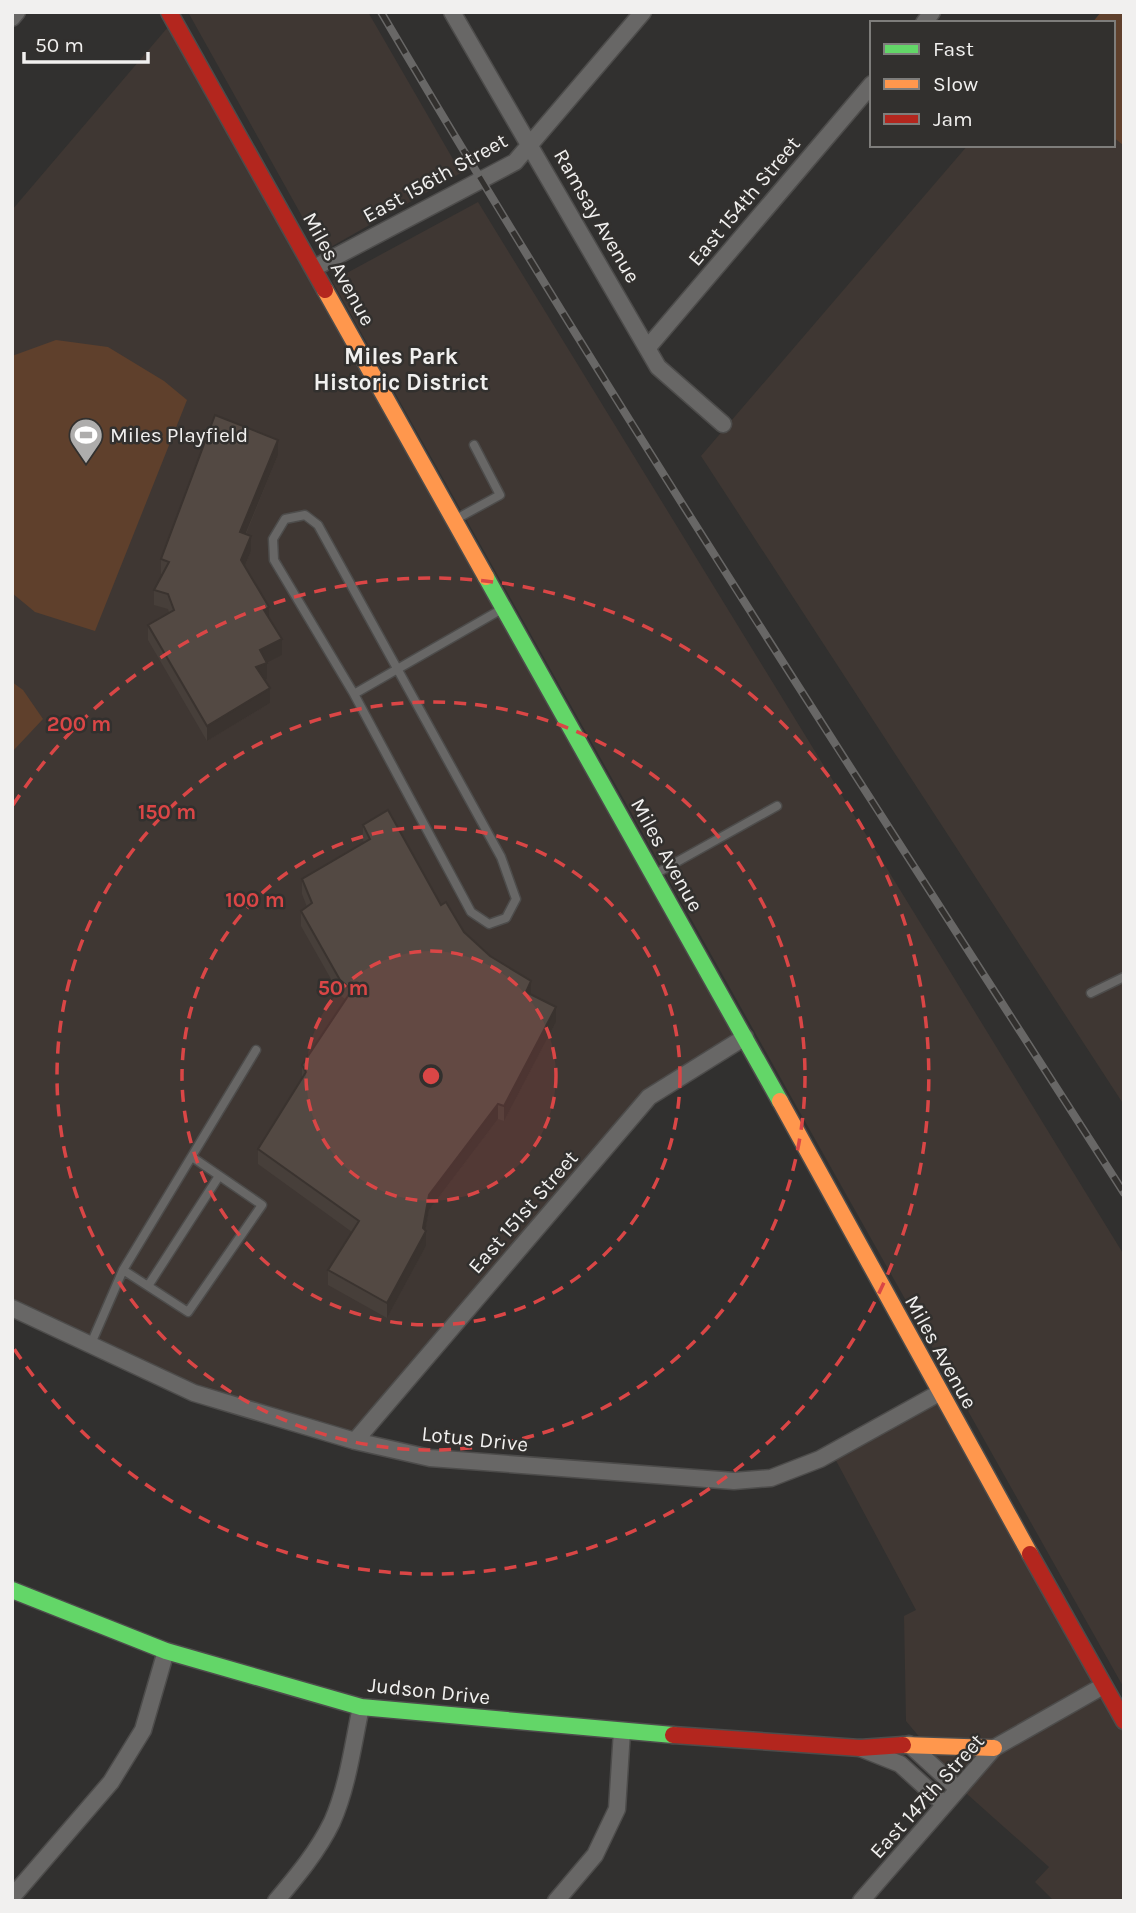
<svg xmlns="http://www.w3.org/2000/svg" width="1136" height="1913" font-family="Karla,sans-serif">
	<style>
		.built { fill: #3f3733 }
		.green { fill: #5f402c }
		.lines { fill: none; stroke-linecap: round; stroke-linejoin: round }
		.lane-casing { stroke: #4d4c4b; stroke-width: 11 }
		.street-casing { stroke: #4d4c4b; stroke-width: 19 }
		.fast-casing { stroke: #4d4c4b; stroke-width: 19 }
		.slow-casing { stroke: #4d4c4b; stroke-width: 19 }
		.jam-casing { stroke: #4d4c4b; stroke-width: 19 }
		.lane { stroke: #686766; stroke-width: 8 }
		.street { stroke: #686766; stroke-width: 16 }
		.fast { stroke: #63d668; stroke-width: 16 }
		.slow { stroke: #ff974d; stroke-width: 16 }
		.jam { stroke: #b3261e; stroke-width: 16 }
		.rail-casing { stroke: #686766; stroke-width: 8 }
		.rail { stroke: #32302e; stroke-width: 5; stroke-dasharray: 16; stroke-linecap: butt }
		.wall { fill: #473f3a }
		.shaded-wall { fill: #3a332f }
		.building { fill: #534943; stroke: #3a332f; stroke-width: 2 }
		.ring { fill: none; stroke: #da4646; stroke-width: 3.5; stroke-dasharray: 12 9 }
		.labels { text-anchor: middle; stroke-width: 5; stroke-linejoin: round; paint-order: stroke }
		.street-label { font-size: 21px; fill: #f1f0ef; stroke: #32302e }
		.poi-label { font-size: 21px; fill: #f1f0ef; stroke: #32302e; text-anchor: start }
		.neighbourhood-label { font-size: 23px; font-weight: bold; fill: #f1f0ef; stroke: #32302e }
		.centre { fill: #da4646; stroke: #32302e; stroke-width: 3.5 }
		.ring-label { font-size: 21px; text-anchor: middle; font-weight: bold; fill: #da4646; stroke: #32302e; stroke-width: 5; stroke-linejoin: round; paint-order: stroke }
	</style>
	<rect width="100%" height="100%" fill="#31302f"/>
	<path class="built" d="M188,12H368L461,173L322,252Z
		M174,20L745,1037L649,1097L355,1441L194,1393L12,1308V210Z
		M1113,137L1124,146V1105L701,456L968,145H1113Z
		M478,202L1124,1255V1688L332,281Z
		M939,1393L1124,1720V1901H1054L1035,1882L1049,1867L967,1794L906,1721L904,1616L916,1610L832,1453Z"/>
	<path class="green" d="M1101,12H1124V146L1113,137V23H1092Z
		M56,340L108,347L164,381L187,400L95,631L35,612L12,593V356Z
		M12,682L23,690L43,719L12,752Z"/>
	<g class="lines">
		<g class="lane-casing">
			<path id="lane" d="M305,515L318,525L501,857L516,899L506,918L489,924L471,912L354,694L274,560L273,539L285,519Z
				M458,518L500,495L474,445
				M354,694L502,609
				M657,873L777,806
				M1091,993L1124,977
				M123,1270L188,1312L262,1205L192,1157
				M148,1286L219,1176
				M90,1346L123,1270L256,1050"/>
		</g>
		<g class="street-casing">
			<path id="street" d="M452,12L658,367L723,424
				M12,18L17,12
				M924,23L932,12
				M314,268L515,162L643,12
				M649,346L872,84
				M12,1308L194,1393L355,1441L430,1458L734,1481L771,1478L820,1459L939,1393
				M355,1441L649,1097L745,1037
				M909,1744L958,1789
				M860,1748L900,1764L944,1804
				M12,1897L111,1782L143,1730L166,1651
				M276,1901C297,1876 318,1851 332,1822C348,1786 353,1744 361,1707
				M556,1901L595,1855L617,1809L622,1731
				M861,1901L994,1748L1103,1686"/>
		</g>
		<g class="fast-casing">
			<path id="fast" d="M486,577L780,1101
				M12,1590L166,1651L361,1707L673,1735"/>
		</g>
		<g class="slow-casing">
			<path id="slow" d="M325,290L486,577
				M780,1101L1030,1554
				M903,1745L994,1748"/>
		</g>
		<g class="jam-casing">
			<path id="jam" d="M169,12L325,290
				M1030,1554L1124,1721
				M673,1735L860,1748L903,1745"/>
		</g>
		<use href="#lane" class="lane"/>
		<use href="#street" class="street"/>
		<use href="#fast" class="fast"/>
		<use href="#slow" class="slow"/>
		<use href="#jam" class="jam"/>
		<g class="rail-casing">
			<path id="rail" d="M381,12C617,413 873,801 1124,1193"/>
		</g>
		<use href="#rail" class="rail"/>
	</g>
	<path class="wall" d="M278,455L246,534L251,551L245,566L269,619L282,655L266,662L267,679H265L270,703L207,741L148,640V625L169,613L168,609L154,605V590L163,575L161,574V559Z
		M363,825L441,905L464,932L531,994L556,1022L504,1121L498,1119L429,1210L425,1231L426,1246L387,1318L328,1285V1270L352,1232L258,1164V1149L302,1078V1065L346,1000L340,995L301,926V911L307,907L302,894V879L364,843L363,840Z"/>
	<path class="shaded-wall" d="M278,440V455L240,547V532Z
		M251,536V551L241,575V560Z
		M269,607V622L264,610Z
		M282,639V655L260,666V650Z
		M267,663V679L256,682V667Z
		M270,688V703L207,741V726Z
		M531,981V996L526,992Z
		M556,1007V1022L504,1121V1106Z
		M498,1104V1119L429,1210L425,1232L426,1231V1246L387,1318V1303L423,1228L429,1195Z"/>
	<path class="building" d="M215,415L278,440L240,532L251,536L241,560L269,607L264,610L282,639L260,650L267,663L256,667L270,688L207,726L148,625L174,610L168,594L154,590L169,562L161,559Z
		M388,810L441,905L446,902L464,932L490,956L531,981L526,992L556,1007L504,1106L498,1104L429,1195L423,1228L426,1231L387,1303L328,1270L359,1221L258,1149L306,1072L302,1065L352,990L340,980L301,911L312,903L302,879L370,839L363,825Z"/>
	<circle cx="431" cy="1076" r="125" fill="#da4646" fill-opacity=".12"/>
	<g class="ring">
		<circle cx="431" cy="1076" r="125"/>
		<circle cx="431" cy="1076" r="249"/>
		<circle cx="431" cy="1076" r="374"/>
		<path d="M13 805A498 498 0 1 1 13 1347"/>
	</g>
	<defs>
		<g id="stadium-pin" transform="scale(1.75)"><path d="M0 17L-7.5 6A9.5 9.5 0 1 1 7.5 6Z" fill="#aeadac" stroke="#32302e"/><path d="M0-5a6.5 5 0 1 0 0 10a6.5 5 0 1 0 0-10ZM-3.5-1.8h7v3.6h-7Z" fill="#fff"/></g>
	</defs>
	<g fill-rule="evenodd">
		<use href="#stadium-pin" x="86" y="435"/>
	</g>
	<g class="labels">
		<g class="street-label">
			<text transform="translate(435 178) rotate(-29)" y="7">East 156th Street</text>
			<text transform="translate(744 201) rotate(-50)" y="7">East 154th Street</text>
			<text transform="translate(597 216) rotate(60)" y="7">Ramsay Avenue</text>
			<text transform="translate(339 269) rotate(61)" y="7">Miles Avenue</text>
			<text transform="translate(667 855) rotate(61)" y="7">Miles Avenue</text>
			<text transform="translate(523 1212) rotate(-49)" y="7">East 151st Street</text>
			<text transform="translate(941 1352) rotate(61)" y="7">Miles Avenue</text>
			<text transform="translate(475 1439) rotate(6)" y="7">Lotus Drive</text>
			<text transform="translate(429 1691) rotate(6)" y="7">Judson Drive</text>
			<text transform="translate(927 1796) rotate(-48)" y="7">East 147th Street</text>
		</g>
		<g class="poi-label">
			<text x="110" y="442">Miles Playfield</text>
		</g>
		<g class="neighbourhood-label">
			<text x="401" y="364">Miles Park<tspan x="401" dy="26">Historic District</tspan></text>
		</g>
	</g>
	<circle cx="431" cy="1076" r="10" class="centre"/>
	<g class="ring-label">
		<text x="79" y="731">200 m</text>
		<text x="167" y="819">150 m</text>
		<text x="255" y="907">100 m</text>
		<text x="343" y="995">50 m</text>
	</g>
	<rect width="1136" height="1913" fill="none" stroke="#f1f0ef" stroke-width="28"/>
	<rect x="870" y="21" width="245" height="126" fill="#32302e" stroke="#7e7d7b" stroke-width="2"/>
	<rect x="884" y="44" width="35" height="10" fill="#63d668" stroke="#7e7d7b" stroke-width="2"/>
	<text x="933" y="56" font-size="21" fill="#f1f0ef">Fast</text>
	<rect x="884" y="79" width="35" height="10" fill="#ff974d" stroke="#7e7d7b" stroke-width="2"/>
	<text x="933" y="91" font-size="21" fill="#f1f0ef">Slow</text>
	<rect x="884" y="114" width="35" height="10" fill="#b3261e" stroke="#7e7d7b" stroke-width="2"/>
	<text x="933" y="126" font-size="21" fill="#f1f0ef">Jam</text>
	<path d="M24 52v10h124v-10" fill="none" stroke="#f1f0ef" stroke-width="3.5"/>
	<text x="35" y="52" font-size="21" fill="#f1f0ef" stroke="#32302e" stroke-width="5" paint-order="stroke">50 m</text>
</svg>
